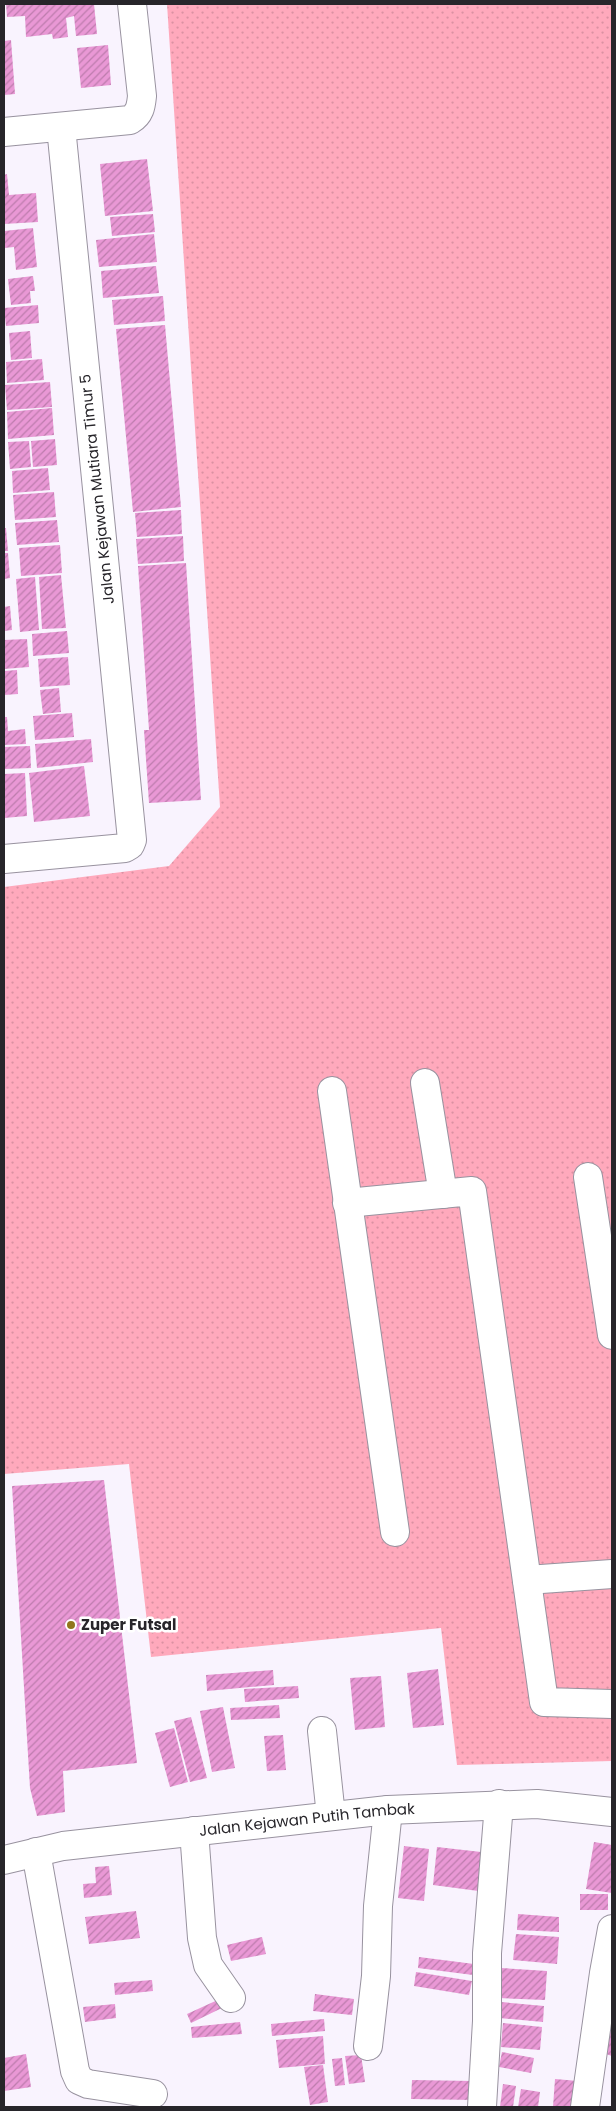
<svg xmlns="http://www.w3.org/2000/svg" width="616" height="2111" font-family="Poppins,sans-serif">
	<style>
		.grass { fill: url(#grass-dots) }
		.building { fill: url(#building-hatch) }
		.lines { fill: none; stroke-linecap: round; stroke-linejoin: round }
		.minor-casing { stroke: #98929f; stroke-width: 30 }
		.minor { stroke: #fff; stroke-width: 28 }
		.poi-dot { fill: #91761c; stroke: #fff; stroke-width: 2 }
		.labels { text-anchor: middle; stroke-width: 5; stroke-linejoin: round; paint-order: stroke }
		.street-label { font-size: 15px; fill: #27252a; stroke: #fff }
		.poi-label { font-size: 15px; font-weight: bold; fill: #27252a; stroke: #fff; text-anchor: start }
	</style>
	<defs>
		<pattern id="grass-dots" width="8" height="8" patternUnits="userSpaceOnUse" patternTransform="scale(1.25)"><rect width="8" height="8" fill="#ffa9bc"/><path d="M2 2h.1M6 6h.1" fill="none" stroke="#db91a2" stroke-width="1.8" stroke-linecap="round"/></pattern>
		<pattern id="building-hatch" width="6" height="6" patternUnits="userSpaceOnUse" patternTransform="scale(1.25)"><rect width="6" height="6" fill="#e998d5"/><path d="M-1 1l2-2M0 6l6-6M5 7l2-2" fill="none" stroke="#bd7cad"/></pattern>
	</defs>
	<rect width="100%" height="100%" fill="#f9f3fe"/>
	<path class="grass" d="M167,4H612V1761L457,1765L441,1628L151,1657L129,1464L4,1474V887L169,866L220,807Z"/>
	<path class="building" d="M6,4H94L97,34L76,36L74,16L66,18L68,37L53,39L52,34L26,37L25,16L7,17Z
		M11,40L15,94L4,95V41Z
		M108,45L111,85L81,88L77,48Z
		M147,159L153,211L105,216L100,164Z
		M7,174L9,195L36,193L38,222L4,224V175Z
		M153,214L155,232L112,236L110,217Z
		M33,228L37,267L16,270L14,247L4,248V231Z
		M154,234L157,262L99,267L96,240Z
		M156,266L159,293L103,298L101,271Z
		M33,276L35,291H30L31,303L11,305L8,279Z
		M163,296L165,321L114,325L112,300Z
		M38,305L39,323L6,326L4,308Z
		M165,325L181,507L133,512L116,329Z
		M30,331L32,358L11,360L9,333Z
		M42,359L44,380L7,383L6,362Z
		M50,382L52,407L7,410L5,385Z
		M52,408L54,435L8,439L7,412Z
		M55,439L57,465L33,467L31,441Z
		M29,441L31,467L10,469L8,442Z
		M48,468L50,490L13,493L12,471Z
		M54,492L56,517L15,520L13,495Z
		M181,510L182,534L137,537L135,513Z
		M57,520L59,542L17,545L15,523Z
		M4,528H6L8,551H4Z
		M183,536L184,561L138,564L136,539Z
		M60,545L62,573L21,576L19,548Z
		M4,553H8L10,578L4,579Z
		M186,563L201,800L149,803L144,730H149L138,566Z
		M61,575L66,628L42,629L39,577Z
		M35,577L39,630L20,632L16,579Z
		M10,606L12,630L4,631V607Z
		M67,631L69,653L33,656L32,634Z
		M27,639L29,667L4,669V640Z
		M68,657L70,685L40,687L38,659Z
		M17,670L18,694L4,695V671Z
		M59,688L61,712L43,714L40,690Z
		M72,713L74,737L35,740L33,716Z
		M4,717H7L8,731L25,729L26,744L4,745Z
		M91,739L93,762L37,768L35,744Z
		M30,746L31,768L4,769V747Z
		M84,766L90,816L34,822L29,773Z
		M25,773L27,816L4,818V774Z
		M104,1480L137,1763L63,1771L65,1812L37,1816L30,1788L12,1486Z
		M438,1669L444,1725L413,1728L407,1673Z
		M273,1670L274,1685L207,1691L206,1675Z
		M381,1676L385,1727L355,1730L350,1678Z
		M298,1686L299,1698L245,1702L244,1689Z
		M279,1705L280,1718L231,1720L230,1708Z
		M223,1707L235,1768L212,1772L200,1711Z
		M191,1717L207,1778L190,1782L174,1721Z
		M174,1728L188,1782L170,1787L155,1733Z
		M283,1735L286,1770L267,1771L264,1736Z
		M594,1842L612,1845V1893L586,1889Z
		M404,1846L429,1849L424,1901L398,1898Z
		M437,1847L490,1853L486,1892L433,1885Z
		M109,1866L112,1895L84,1898L83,1884L96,1883L95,1867Z
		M580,1894H608V1910H580Z
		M136,1911L140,1938L89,1944L85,1917Z
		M518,1914L559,1917V1932L517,1930Z
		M516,1934L559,1937L557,1964L513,1960Z
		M262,1937L266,1954L231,1961L227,1945Z
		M419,1957L474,1964L473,1975L418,1968Z
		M501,1968L547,1971L545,2000L499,1998Z
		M416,1972L472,1981L469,1995L414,1986Z
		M152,1980L153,1991L115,1995L114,1983Z
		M315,1994L354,1999L352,2015L313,2011Z
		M222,1998L226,2006L191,2023L187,2014Z
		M501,2002L544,2006L543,2022L499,2018Z
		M115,2004L116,2018L85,2022L83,2007Z
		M324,2019L325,2031L272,2036L271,2024Z
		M240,2022L242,2034L192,2038L191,2027Z
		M503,2023L542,2027L540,2050L501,2047Z
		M612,2026V2056L603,2053Z
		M323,2036L325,2064L279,2068L276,2040Z
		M502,2052L534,2058L531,2073L499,2067Z
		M26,2054L31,2087L4,2091V2058Z
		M361,2055L365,2082L349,2084L345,2056Z
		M342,2058L345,2085L335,2086L332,2059Z
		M323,2065L328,2102L310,2105L304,2067Z
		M555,2079L578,2081L576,2107H553Z
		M412,2080L474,2081V2100L411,2099Z
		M503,2084L516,2086L513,2107H500Z
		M521,2089L540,2092L538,2107H518Z"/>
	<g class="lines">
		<g class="minor-casing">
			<g id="minor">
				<path d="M4,132L130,120C140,114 141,106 142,96L132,4"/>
				<path d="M4,859L125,848L130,845L132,840L61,127"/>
				<path d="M425,1083L443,1194"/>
				<path d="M332,1091L395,1532"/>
				<path d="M588,1177L612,1335"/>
				<path d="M347,1203L472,1191L544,1702L612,1704"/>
				<path d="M527,1580L612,1574"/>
				<path d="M322,1731L331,1816"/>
				<path d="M194,1831L202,1938L208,1965L231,1998"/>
				<path d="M36,1852L75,2071L79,2080L88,2084L153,2094"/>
				<path id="s1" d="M4,1860L63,1846L388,1810L537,1804L612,1812"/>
				<path d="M368,2046L376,1976L378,1906L388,1810"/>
				<path d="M482,2107L487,2021V1953L499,1804"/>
				<path d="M585,2107L604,1973L612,1929"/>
			</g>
		</g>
		<use href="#minor" class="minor"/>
	</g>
	<circle class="poi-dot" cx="71" cy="1625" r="5"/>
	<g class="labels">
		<g class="street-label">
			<text transform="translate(97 489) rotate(-96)" y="5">Jalan Kejawan Mutiara Timur 5</text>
			<text dy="5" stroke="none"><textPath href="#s1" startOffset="306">Jalan Kejawan Putih Tambak</textPath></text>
		</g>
		<g class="poi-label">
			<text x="81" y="1630">Zuper Futsal</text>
		</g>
	</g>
	<rect width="616" height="2111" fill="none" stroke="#27252a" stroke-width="10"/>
</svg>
